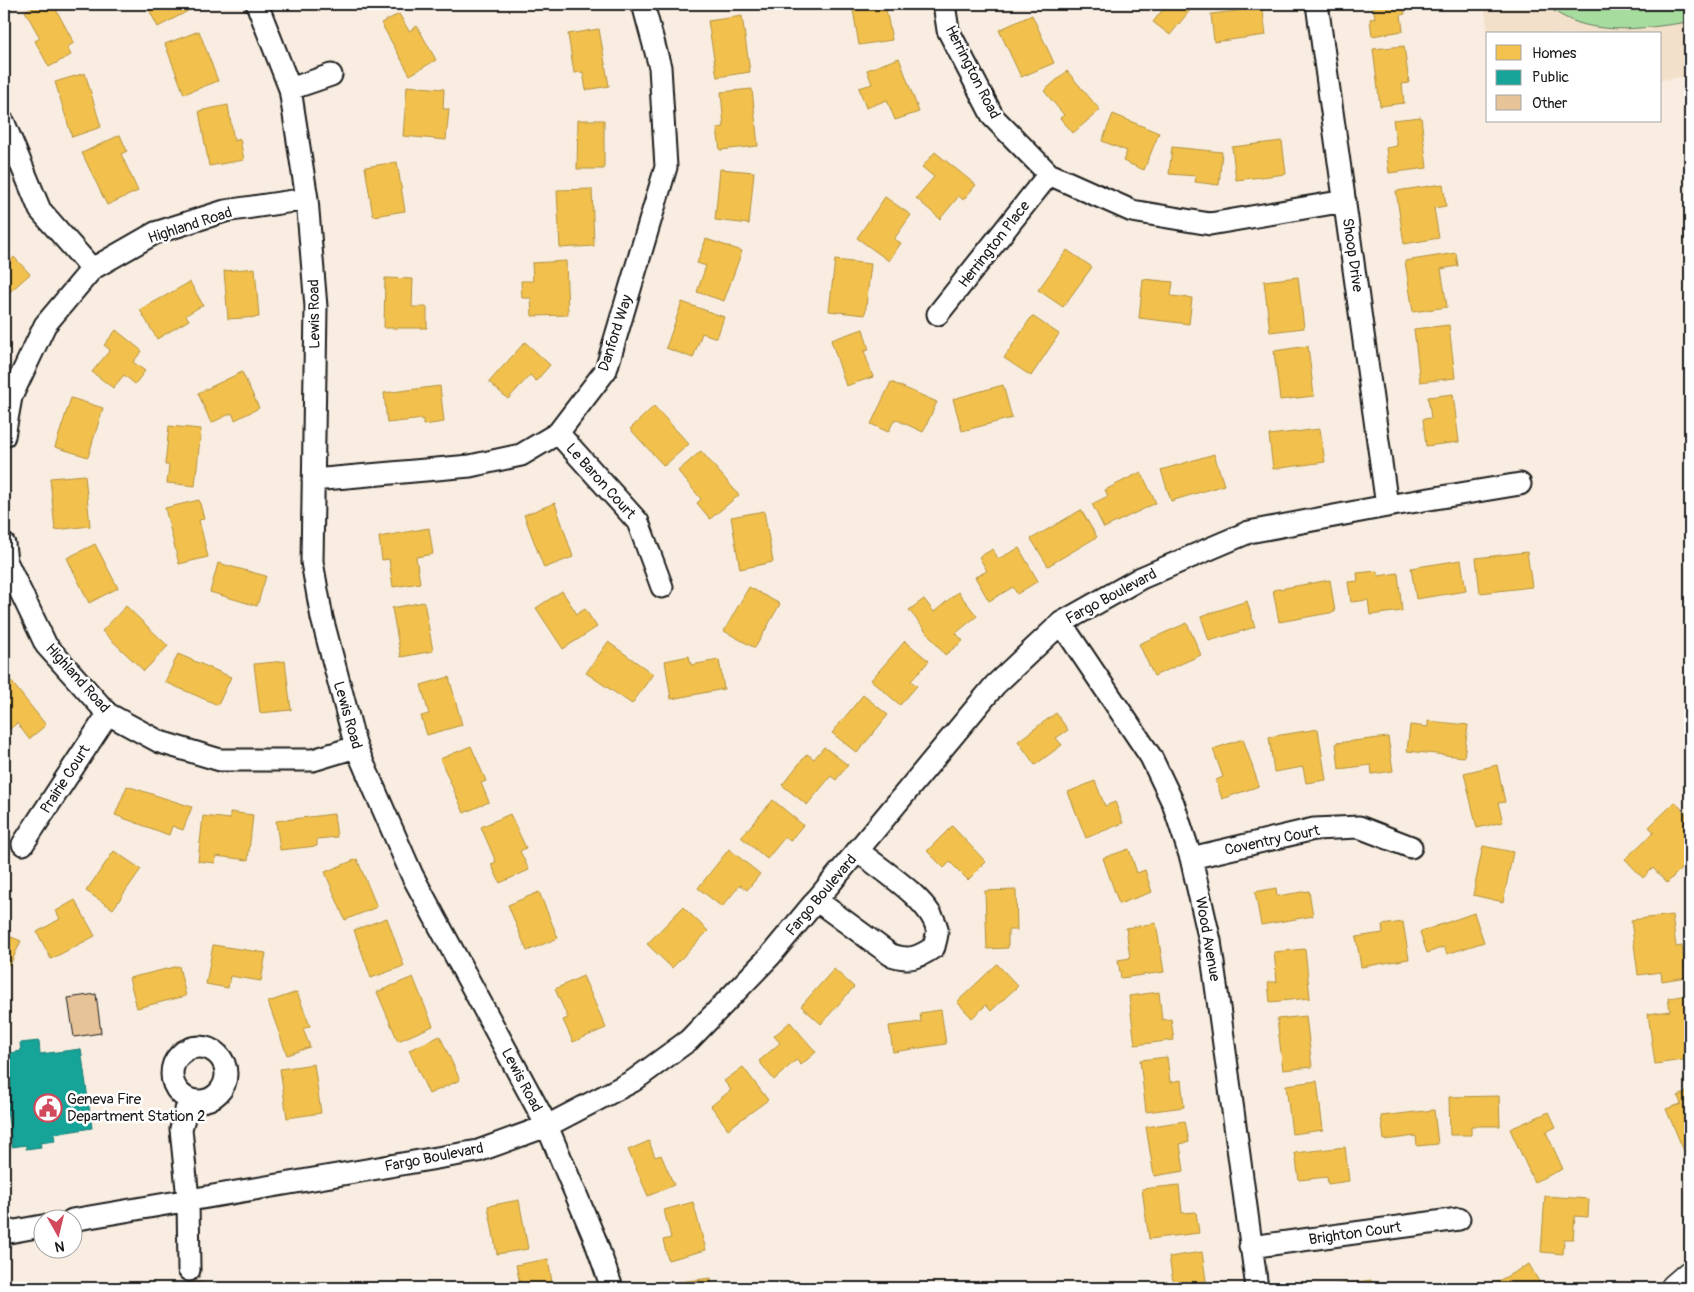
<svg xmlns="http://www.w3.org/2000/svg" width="1694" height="1292" font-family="Pangolin,sans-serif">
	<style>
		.built { fill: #f3e0ca }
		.green { fill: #a7dc9f; stroke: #627c5e }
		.homes { fill: #f2c14e; stroke: #b2903f }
		.public { fill: #17a398; stroke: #187a73 }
		.building { fill: #e7c398; stroke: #1c1c1c }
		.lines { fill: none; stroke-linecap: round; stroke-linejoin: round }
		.minor-casing { stroke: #1c1c1c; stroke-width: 25 }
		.secondary-casing { stroke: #1c1c1c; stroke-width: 31 }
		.minor { stroke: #fff; stroke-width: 21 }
		.secondary { stroke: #fff; stroke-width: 28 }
		.labels { text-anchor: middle; stroke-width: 5; stroke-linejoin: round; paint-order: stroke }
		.street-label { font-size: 15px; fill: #1c1c1c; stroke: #fff }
		.poi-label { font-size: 15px; fill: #1c1c1c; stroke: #fff; text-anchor: start }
	</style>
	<rect width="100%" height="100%" fill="#f8ede0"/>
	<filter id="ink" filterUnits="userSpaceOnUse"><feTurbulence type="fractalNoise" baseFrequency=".02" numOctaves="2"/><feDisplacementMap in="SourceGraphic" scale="10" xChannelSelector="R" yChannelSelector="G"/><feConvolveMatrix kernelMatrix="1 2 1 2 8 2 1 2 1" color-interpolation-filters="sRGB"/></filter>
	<g filter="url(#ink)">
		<path class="built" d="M1484,4H1690V76L1660,80V34H1488Z"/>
		<path class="green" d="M1545,4H1690V22C1641,28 1586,40 1545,4Z"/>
		<path class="homes" d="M39,4H53L74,43L67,47L71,55L49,67L35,41L40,38L25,11Z
			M146,4H184L188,11L158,27Z
			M315,4H341V9L315,7Z
			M852,4H885L892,40L859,45Z
			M1167,4H1195L1170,35L1153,22Z
			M1236,4H1262L1266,35L1214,42L1211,14L1237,11Z
			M1373,4H1403L1405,14L1401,15L1403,31L1372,36L1370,19L1375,18Z
			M399,14L409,31L417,26L436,60L410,75L381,23Z
			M1032,15L1054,63L1021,77L999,30Z
			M742,16L750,72L717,77L708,21Z
			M599,29L609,86L586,90L583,72L574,73L568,34Z
			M199,31L218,81L184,94L165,44Z
			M1404,46L1409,83L1402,84L1404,103L1380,106L1373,49Z
			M899,58L919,112L895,120L887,100L866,108L859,88L872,84L867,70Z
			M1067,71L1100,110L1073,133L1060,118L1064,115L1044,91Z
			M85,73L101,127L72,137L55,82Z
			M407,86L444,89L443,109H449L446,140L403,136Z
			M752,89L758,146L720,150L717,128L724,127L721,92Z
			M228,105L234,141L240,139L244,160L209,166L199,111Z
			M1113,114L1159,133L1144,170L1123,161L1127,151L1102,141Z
			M1421,117L1427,168L1389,173L1386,148L1397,146L1393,120Z
			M578,120H604V169H577Z
			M120,135L127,151L121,154L138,191L107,205L82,153Z
			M1282,141L1286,174L1236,180L1232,147Z
			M1172,147L1222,152L1219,185L1195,182L1196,176L1169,174Z
			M935,152L976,185L963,200L959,196L940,219L916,198L934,177L922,167Z
			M397,162L405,211L373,216L365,167Z
			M720,169L754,172L749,224L715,220Z
			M1443,184L1446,206L1434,208L1439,238L1404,244L1396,191Z
			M592,189L594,246L560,248L557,190Z
			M885,197L911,215L894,239L901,243L889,261L857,238Z
			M706,239L742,251L724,301L697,292L706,266L697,263Z
			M1067,250L1092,267L1063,307L1038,290Z
			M1456,253L1458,266L1441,269L1447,307L1413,312L1405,261Z
			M14,257L30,274L4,297V259L8,263Z
			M835,260L871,264L865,315L829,311Z
			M566,261L568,315L532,316L531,298H522L521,281H533L532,263Z
			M255,268L259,317L228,319L224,271Z
			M1298,277L1304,328L1270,332L1264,281Z
			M385,278L413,279L412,307H427V328H384Z
			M1143,279L1173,282L1171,296L1192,298L1189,324L1139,318Z
			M190,282L203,305L186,315L189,320L157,339L140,310Z
			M682,302L724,317L717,338L702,333L693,358L666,348Z
			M1032,316L1059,334L1031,376L1004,358Z
			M1449,325L1455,378L1420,382L1414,329Z
			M863,329L869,350L864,351L873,377L846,386L831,340Z
			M116,330L142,351L133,362L145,371L135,384L124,375L113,388L92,372L110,350L104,345Z
			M525,342L550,365L536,381L530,375L508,399L489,382Z
			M1308,346L1314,396L1280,400L1274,351Z
			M242,372L259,408L235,420L232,413L211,423L198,393Z
			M891,382L937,402L923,432L895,419L888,432L871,424Z
			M1003,385L1012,418L962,431L953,399Z
			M440,386L444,422L423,425V419L387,423L384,393Z
			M1453,394L1459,442L1426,446L1423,419L1431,418L1428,397Z
			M71,398L103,408L88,457L55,447Z
			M654,406L689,444L664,466L630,429Z
			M169,426L201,429L195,486L167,483L169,465H165Z
			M1320,429L1325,462L1273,469L1269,435Z
			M701,451L739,495L710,519L697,503L701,499L678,471Z
			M1214,454L1224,485L1171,501L1161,470Z
			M1141,472L1156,503L1104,528L1092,504L1108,496L1105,490Z
			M85,475L90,526L55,530L50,478Z
			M199,500L204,519L199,520L208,557L179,564L165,508Z
			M555,503L573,557L544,568L524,515Z
			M1081,510L1097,537L1048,566L1031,539Z
			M764,511L773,562L740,569L731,517Z
			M429,528L433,554L416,557L420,583L393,587L389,559L382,560L379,537Z
			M95,544L118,588L89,603L67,558Z
			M1019,548L1038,581L1017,594L1013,587L989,601L975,577L987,571L979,557L993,549L998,559Z
			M1527,552L1532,587L1480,593L1476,558Z
			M1461,560L1466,591L1416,599L1411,568Z
			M218,563L266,576L257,606L210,592Z
			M1377,571L1378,576L1398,573L1402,611L1370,615L1368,600L1351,602L1348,582L1358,581L1357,573Z
			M1330,580L1335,612L1279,622L1273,590Z
			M749,587L780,604L755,648L724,631Z
			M562,591L577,614L585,609L597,627L563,649L536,608Z
			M958,592L977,616L956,633L963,641L945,655L909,610L924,599L934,612Z
			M1247,601L1255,627L1209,641L1201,616Z
			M424,602L433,651L401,657L392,608Z
			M126,606L168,646L144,671L102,631Z
			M1187,623L1201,655L1154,676L1139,644Z
			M905,641L929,661L911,681L917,686L900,705L871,680Z
			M608,642L653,674L632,704L586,673Z
			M178,654L231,677L218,705L165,682Z
			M689,656L691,665L719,660L724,689L671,699L665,661Z
			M285,661L291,710L260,713L254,664Z
			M449,677L462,725L427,735L421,716L429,714L421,685Z
			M10,680L46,725L29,739L17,723L10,729L4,722V685Z
			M863,695L888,715L857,753L832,733Z
			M1056,713L1068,730L1056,738L1062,745L1035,765L1018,741Z
			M1428,721L1468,725L1464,757L1407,751L1410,725L1428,727Z
			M1318,729L1326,780L1306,783L1303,767L1274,772L1269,737Z
			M1388,737L1393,771L1372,774L1371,765L1339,769L1336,743Z
			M1243,739L1259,786L1222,799L1216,780L1223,777L1213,749Z
			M471,746L486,781L481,783L489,802L464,813L440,759Z
			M824,747L848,765L836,780L831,776L807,805L782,785L807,754L814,759Z
			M1497,765L1505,802L1498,803L1503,822L1477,828L1464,773Z
			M1095,781L1105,806L1115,802L1123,823L1086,838L1068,792Z
			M127,786L192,807L183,830L172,826L169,835L115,815Z
			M773,800L803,825L790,841L785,837L767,859L741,837Z
			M1675,802L1690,818V850L1683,857L1688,862L1667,883L1653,868L1643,878L1625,859L1654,832L1649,827Z
			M230,812L253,815L248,860L216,856L215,863L198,861L203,816L230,819Z
			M334,814L337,837L317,839V846L280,850L276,821Z
			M510,814L526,848L520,851L529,870L500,883L491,864L496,862L481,827Z
			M952,826L986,862L968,880L950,862L944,868L927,851Z
			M1483,846L1513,852L1503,902L1473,895Z
			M729,849L760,874L747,890L740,885L722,907L698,888Z
			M1129,849L1137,873L1145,870L1152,892L1119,904L1103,858Z
			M114,851L141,869L113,909L86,891Z
			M357,859L377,907L345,920L325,872Z
			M1276,888L1277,896L1309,891L1313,916L1261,925L1255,892Z
			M1016,890L1017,930H1008V948L987,949L985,891Z
			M539,892L558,938L527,951L508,905Z
			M75,900L95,936L51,959L37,932L60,919L56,911Z
			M683,907L708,931L672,968L647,944Z
			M1474,913L1484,942L1447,954L1444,947L1427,953L1420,932Z
			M1672,915L1676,947L1682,946L1686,977L1662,981L1661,972L1638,975L1631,920Z
			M387,918L404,966L371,978L354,930Z
			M1403,922L1409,959L1361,967L1356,937L1383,933L1382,925Z
			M1156,923L1164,972L1121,978L1118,960L1130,958L1126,928Z
			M4,934L21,941L10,965L4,962Z
			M213,945L266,953L261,981L230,976L228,988L206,984Z
			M1305,949L1310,998L1270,1002L1268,982H1277L1274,952Z
			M997,964L1018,986L991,1011L986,1005L972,1018L957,1002Z
			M179,966L186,996L137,1008L129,978Z
			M834,969L854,987L821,1024L801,1006Z
			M583,976L606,1028L573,1042L563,1020L568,1018L555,989Z
			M413,977L433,1026L398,1041L377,992Z
			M297,992L310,1026L303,1029L310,1047L287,1055L268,1002Z
			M1159,992L1162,1020L1171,1019L1174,1040L1135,1045L1129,996Z
			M1690,995V1059L1655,1064L1648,1014L1670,1011L1668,998Z
			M941,1010L946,1044L893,1052L889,1026L921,1022L920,1013Z
			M1306,1016L1312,1067L1283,1070L1277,1019Z
			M790,1022L816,1052L801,1065L796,1060L774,1080L759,1061L780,1043L774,1036Z
			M440,1036L460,1080L429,1094L409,1050Z
			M1167,1057L1170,1082L1181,1080L1184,1107L1146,1112L1140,1060Z
			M314,1064L321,1113L287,1118L280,1069Z
			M743,1067L768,1100L728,1129L711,1106L731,1090L724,1081Z
			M1317,1081L1323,1130L1292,1134L1286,1085Z
			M1690,1091V1148L1684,1151L1666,1109L1681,1104L1678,1096Z
			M1499,1096L1500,1126H1471V1135H1450L1449,1097Z
			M1434,1110L1438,1144L1417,1146L1416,1136L1384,1140L1381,1116Z
			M1549,1112L1556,1127L1546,1132L1563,1169L1534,1182L1510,1129Z
			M1185,1121L1189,1142L1180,1144L1184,1171L1154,1176L1146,1127Z
			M649,1141L655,1157L661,1155L674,1185L648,1196L628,1150Z
			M1345,1147L1349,1181L1328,1184L1327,1177L1299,1180L1295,1153Z
			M1179,1185L1182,1213L1196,1212L1199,1233L1149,1239L1142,1189Z
			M1545,1196L1589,1199L1588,1217L1575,1216L1573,1239H1564L1563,1254L1541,1252Z
			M519,1200L528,1249L497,1254L488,1206Z
			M693,1202L706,1250L668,1260L663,1240L671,1238L664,1210Z
			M1202,1252L1207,1288H1174L1169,1257Z
			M548,1259L553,1288H521L516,1265Z
			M1529,1264L1542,1287L1487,1288H1486Z
			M711,1278L712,1288H680L679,1282Z
			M1371,1280L1372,1288H1317Z
			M201,1282L211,1288H158Z"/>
		<path class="public" d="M39,1041L40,1054L81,1049L92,1128L54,1134L55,1141L40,1143L41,1147L26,1149V1145L12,1147L4,1088V1054L21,1051L20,1043Z"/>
		<path class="building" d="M96,994L101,1033L74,1037L68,998Z"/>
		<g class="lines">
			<g class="minor-casing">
				<path id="minor" d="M257,4L290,89L307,199L316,307L312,562L322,618L356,747L412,875L547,1126L594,1237L612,1288
					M944,4L948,30L993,117L1049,174L1132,211L1210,224L1345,201
					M1317,4L1387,506
					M290,89L331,75
					M4,123L40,210L92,269
					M938,314L1049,174
					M558,433L638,522L662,587
					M4,436L11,397L45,325L92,269L155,233L225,211L307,199
					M313,480L470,466L521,455L558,433L606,370L666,167L660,67L643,4
					M4,544L6,561L46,645L108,714L160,742L220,760H313L356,747
					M1061,623L1151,757L1173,803L1191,858L1210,941L1257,1288
					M23,844L108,714
					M1191,858L1314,829L1359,827L1411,847
					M816,900L891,955C909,961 918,958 934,947C935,942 938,934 937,929C931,900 880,869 858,851
					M172 1074a27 27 0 1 1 54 0a27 27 0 1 1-54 0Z
					M189,1099L181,1129L188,1199L189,1270
					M72,1220L478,1151L547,1126L633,1081L689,1040L770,956L995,685L1061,623L1141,578L1249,532L1387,506L1520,484
					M4,1233L42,1226
					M1250,1247L1459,1219"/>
			</g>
			<g class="secondary-casing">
				<path id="secondary" d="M1675,1288L1690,1275"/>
			</g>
			<use href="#minor" class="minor"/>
			<use href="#secondary" class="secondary"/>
		</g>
	</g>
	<defs>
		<g id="civic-ring" transform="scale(1.4375)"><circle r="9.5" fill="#fff" stroke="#d1495b" stroke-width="1.5"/><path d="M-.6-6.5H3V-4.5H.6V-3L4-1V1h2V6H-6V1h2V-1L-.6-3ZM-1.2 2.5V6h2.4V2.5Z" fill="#d1495b"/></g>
	</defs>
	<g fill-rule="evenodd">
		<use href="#civic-ring" x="48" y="1108"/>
	</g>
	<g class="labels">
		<g class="street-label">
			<text transform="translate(973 72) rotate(63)" y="5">Herrington Road</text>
			<text transform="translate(190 225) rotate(-18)" y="5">Highland Road</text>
			<text transform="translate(994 244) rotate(-52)" y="5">Herrington Place</text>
			<text transform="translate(1353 255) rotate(82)" y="5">Shoop Drive</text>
			<text transform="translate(314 314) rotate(-91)" y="5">Lewis Road</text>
			<text transform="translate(615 333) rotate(-72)" y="5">Danford Way</text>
			<text transform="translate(601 481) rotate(48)" y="5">Le Baron Court</text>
			<text transform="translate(1111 596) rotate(-28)" y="5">Fargo Boulevard</text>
			<text transform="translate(78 678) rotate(48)" y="5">Highland Road</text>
			<text transform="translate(348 715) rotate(74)" y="5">Lewis Road</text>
			<text transform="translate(65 779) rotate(-57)" y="5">Prairie Court</text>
			<text transform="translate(1272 840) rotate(-12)" y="5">Coventry Court</text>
			<text transform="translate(821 895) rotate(-50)" y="5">Fargo Boulevard</text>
			<text transform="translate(1208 939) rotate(80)" y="5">Wood Avenue</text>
			<text transform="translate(522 1080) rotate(62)" y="5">Lewis Road</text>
			<text transform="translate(434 1157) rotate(-11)" y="5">Fargo Boulevard</text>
			<text transform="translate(1355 1233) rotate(-8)" y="5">Brighton Court</text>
		</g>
		<g class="poi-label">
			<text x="67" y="1104">Geneva Fire<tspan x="67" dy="17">Department Station 2</tspan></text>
		</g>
	</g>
	<rect width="1694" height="1292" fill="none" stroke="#fff" stroke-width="20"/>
	<rect x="10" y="10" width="1674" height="1272" fill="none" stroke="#1c1c1c" stroke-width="2" filter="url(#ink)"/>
	<rect x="1486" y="32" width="175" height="90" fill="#ffffff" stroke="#a4a4a4"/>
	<rect x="1496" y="45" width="25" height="15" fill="#f2c14e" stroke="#a4a4a4"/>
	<text x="1532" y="58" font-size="15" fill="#1c1c1c">Homes</text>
	<rect x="1496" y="70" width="25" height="15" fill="#17a398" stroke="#a4a4a4"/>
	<text x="1532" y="82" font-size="15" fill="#1c1c1c">Public</text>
	<rect x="1496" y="95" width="25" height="15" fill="#e7c398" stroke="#a4a4a4"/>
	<text x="1532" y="108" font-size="15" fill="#1c1c1c">Other</text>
	<g transform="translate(58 1234) rotate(172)"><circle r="24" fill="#ffffff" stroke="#a4a4a4"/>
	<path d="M0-4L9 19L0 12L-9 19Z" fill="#d1495b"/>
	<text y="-8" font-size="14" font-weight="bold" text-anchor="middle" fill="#1c1c1c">N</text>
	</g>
</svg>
